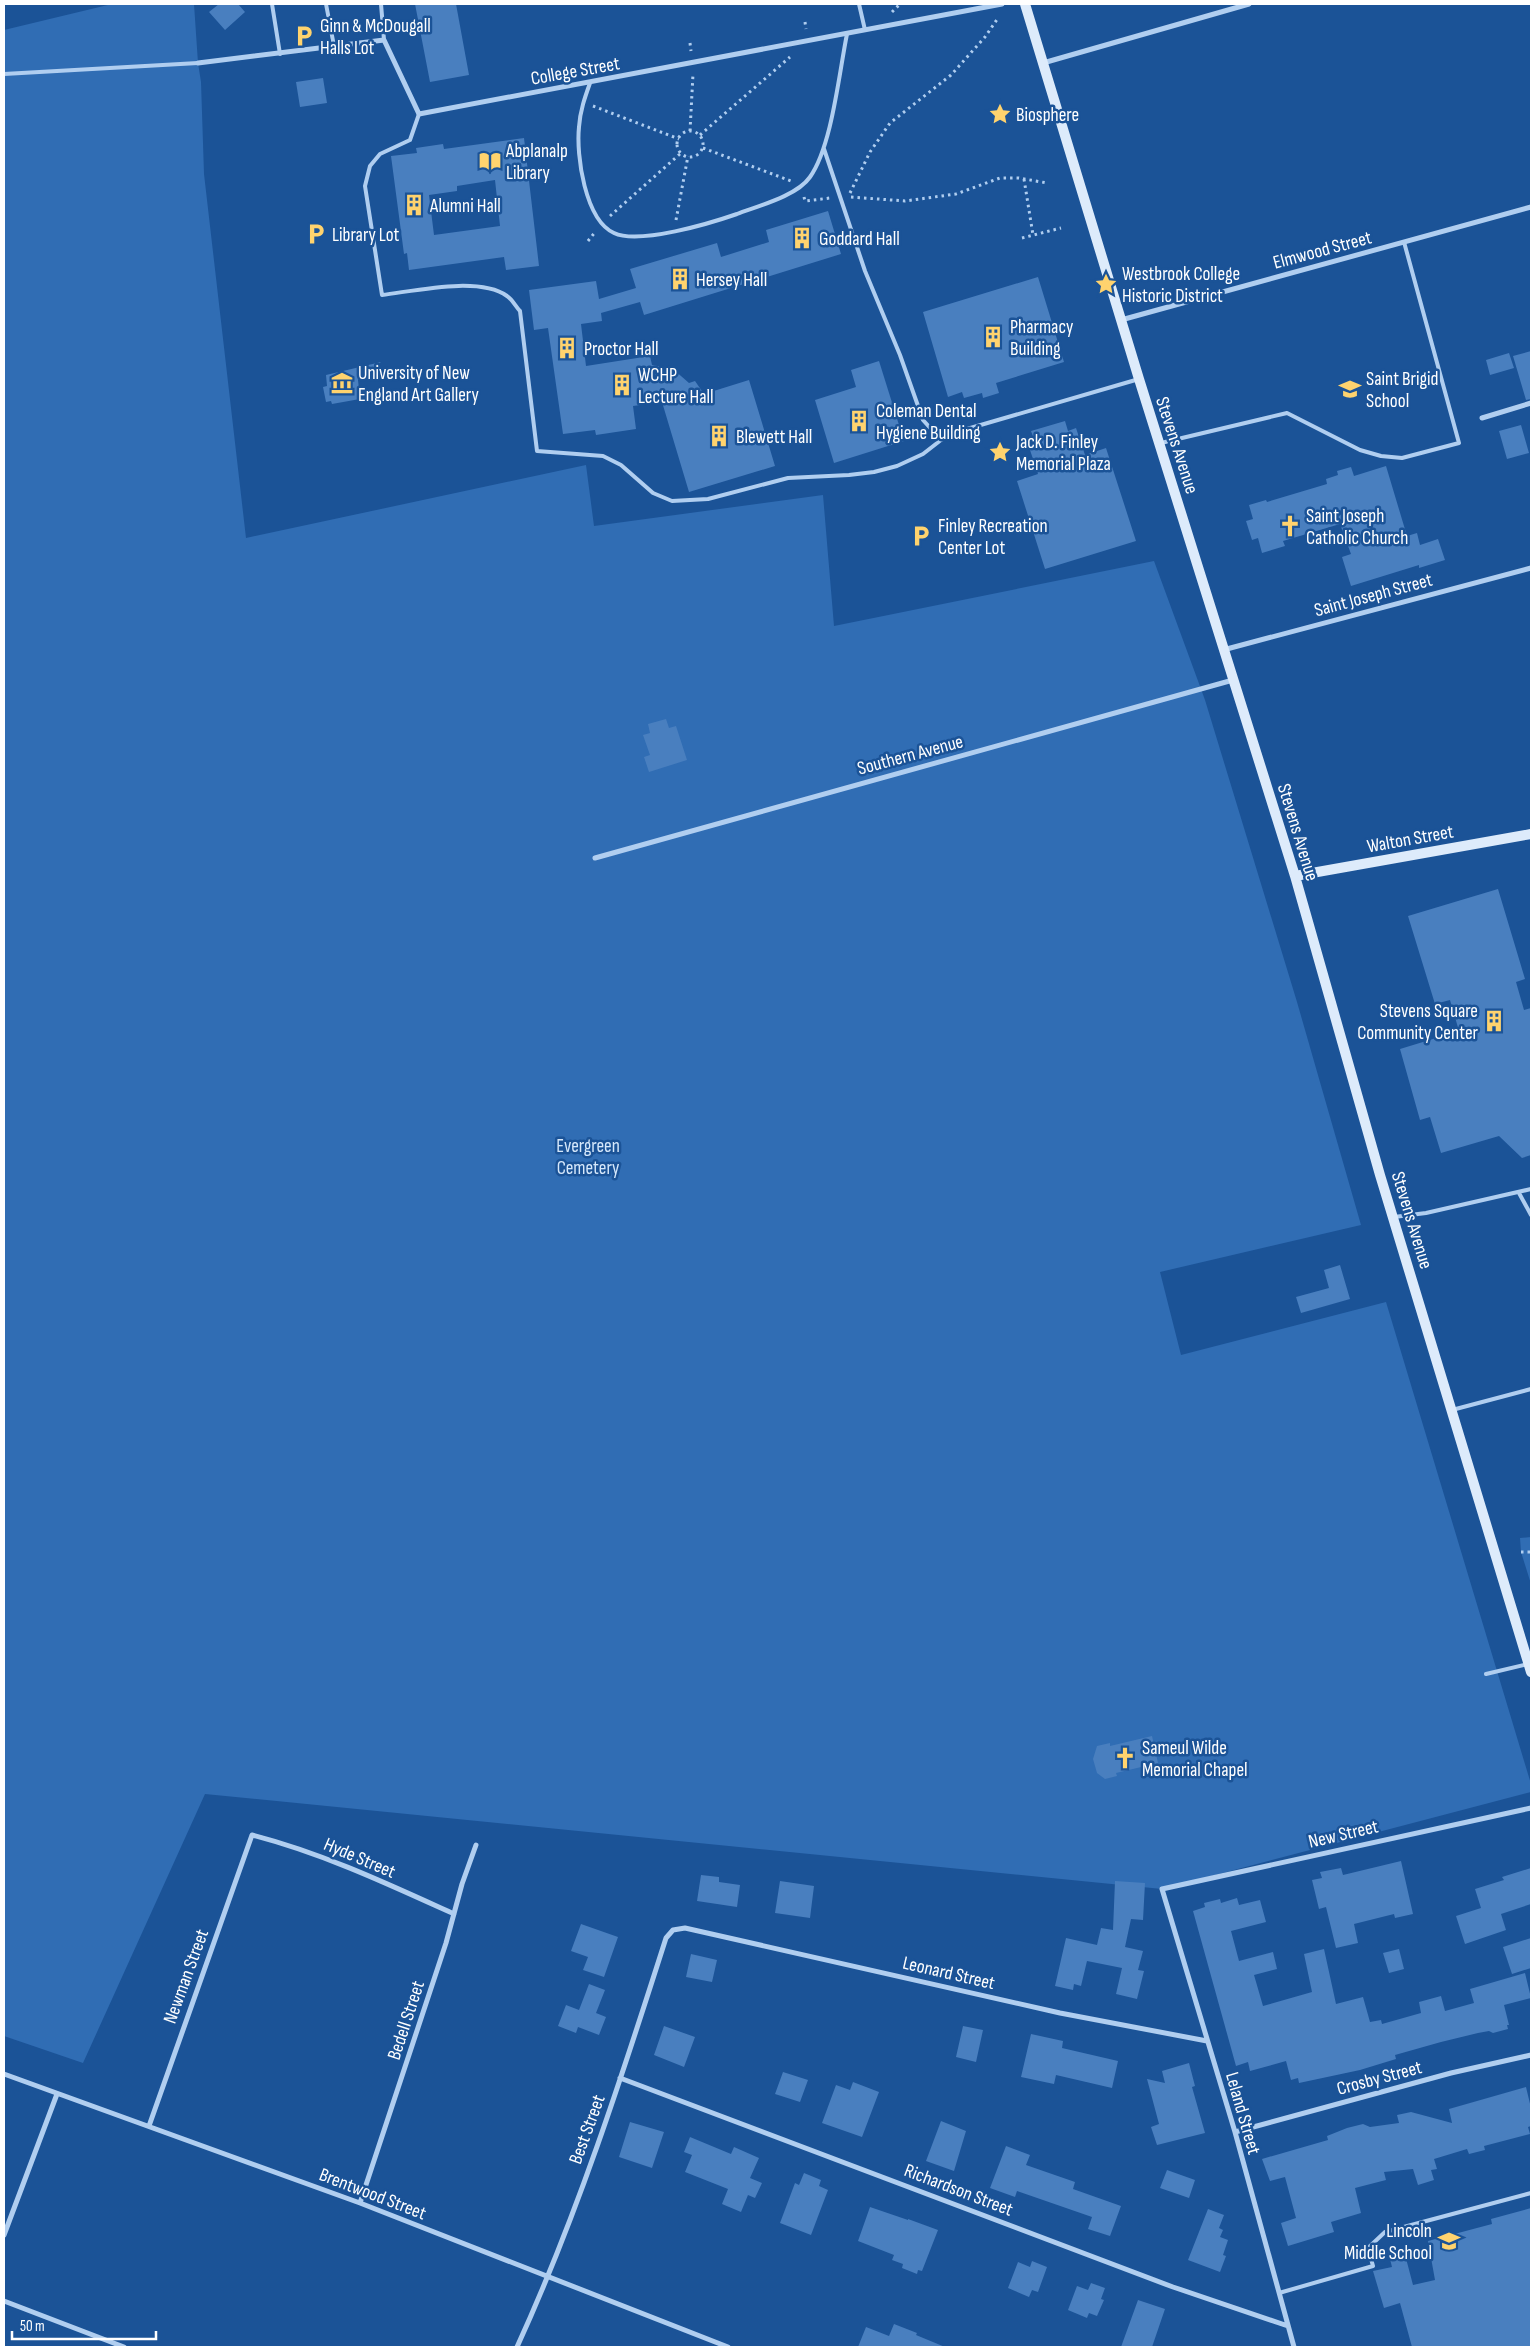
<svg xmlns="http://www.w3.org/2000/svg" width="1535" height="2351" font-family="'Sofia Sans Condensed',sans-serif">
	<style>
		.green { fill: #306db4 }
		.building { fill: #497fbf; fill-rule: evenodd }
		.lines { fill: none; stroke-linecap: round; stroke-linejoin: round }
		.path { stroke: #b0cef0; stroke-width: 3; stroke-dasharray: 2.5 4; stroke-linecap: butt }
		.lane { stroke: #b0cef0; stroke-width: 4 }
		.street { stroke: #b0cef0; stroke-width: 5 }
		.secondary { stroke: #ddebfb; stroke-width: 10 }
		.labels { text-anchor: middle; stroke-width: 5; stroke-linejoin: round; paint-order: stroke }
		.poi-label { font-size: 19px; fill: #fff; stroke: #1b5397; text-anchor: start }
		.street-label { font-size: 19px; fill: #fff; stroke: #1b5397 }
		.park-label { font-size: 19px; fill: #d6e8fb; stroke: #1b5397 }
	</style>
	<rect width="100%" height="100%" fill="#1b5397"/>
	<path class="green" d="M112,4H194L198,63L201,82L204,174L246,538L586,465L594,526L823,495L834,626L1154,561L1205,700L1297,1002L1361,1225L1160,1272L1181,1355L1386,1302L1531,1784V1792L1162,1889L205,1794L83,2063L4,2036V30Z
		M1531,1537V1584L1521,1552L1520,1538Z"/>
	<path class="building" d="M219,4H238L245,12L225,30L209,12Z
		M415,4H456L469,75L430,82Z
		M323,78L327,103L300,107L296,82Z
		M524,138L539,266L506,270L504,257L409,270L407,253L404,254L391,156L417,153L416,148L443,144L444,149ZM495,180L500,226L434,235L429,195L457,191V186Z
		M828,211L841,254L644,315L640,302L601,313L602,321L581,324L586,366L650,356L652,365L673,369L689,383L695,381L704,394L749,380L775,466L689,492L662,402L633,406L636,429L596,435L595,430L563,434L548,328L534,330L529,290L596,281L599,299L636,288L630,269L717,243L721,257L769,242L766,230Z
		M1038,277L1064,362L996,383L999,393L983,398L982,393L964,398L962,392L948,397L923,312Z
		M1531,351V399L1526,400L1513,356Z
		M1509,353L1514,368L1490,375L1486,360Z
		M879,361L904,441L834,463L815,400L856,387L851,370Z
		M381,362L358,380L360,399L332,404L331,401L326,402L323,387L327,386L326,375Z
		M1065,421L1068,431L1076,428L1085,455L1106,448L1136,541L1045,569L1017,481L1038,474L1028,444L1035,442L1031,431Z
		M1521,425L1529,453L1507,459L1499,431Z
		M1386,466L1407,536L1417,533L1420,545L1438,539L1445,560L1419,568V565L1351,586L1342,557L1351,554L1340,524L1283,541L1285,546L1262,553L1258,538L1252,540L1246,521L1253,519L1249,505L1266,500L1267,502L1327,484L1326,479L1338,475L1337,471L1351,467L1354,476Z
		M666,719L669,728L676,726L687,760L649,772L644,757L650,755L643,735L650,733L648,724Z
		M1498,889L1525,979L1516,982L1524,1010L1531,1008V1155L1522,1158L1499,1136L1441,1153L1430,1117L1420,1120L1400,1049L1459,1031L1450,1000L1435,1004L1408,916Z
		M1340,1265L1350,1299L1301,1313L1296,1297L1329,1288L1324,1270Z
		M1152,1736L1158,1763L1116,1773L1117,1776L1105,1779L1097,1773L1093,1759L1097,1746L1110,1743V1746Z
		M1401,1861L1413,1914L1395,1918L1394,1914L1354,1924L1358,1943L1336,1948L1326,1907L1319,1909L1312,1880L1322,1878L1320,1872L1341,1868L1343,1875Z
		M1531,1868V1904L1501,1914L1506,1930L1465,1944L1456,1916L1481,1908L1475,1889L1504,1880L1502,1877Z
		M701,1875L719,1877V1882L740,1885L737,1907L697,1901Z
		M780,1881L814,1886L810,1918L775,1913Z
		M1115,1881L1145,1883L1143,1920L1131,1919L1125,1947L1143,1951L1138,1970L1144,1971L1137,1999L1116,1994L1122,1968L1087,1961L1081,1986L1074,1984L1073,1990L1055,1986L1066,1938L1097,1945L1101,1928L1113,1930Z
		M1237,1898L1239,1905L1260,1900L1266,1922L1231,1931L1239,1961L1273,1952L1277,1969L1254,1975L1263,2006L1312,1992L1304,1954L1324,1949L1336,2004L1363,1997L1370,2022L1381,2020L1382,2024L1421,2013L1419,2002L1441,1996L1445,2011L1474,2003L1470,1989L1525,1973L1531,1998L1504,2005L1509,2025H1507L1508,2029L1493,2033L1489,2031L1478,2033L1441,2042L1395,2055L1396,2059L1360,2070L1299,2083L1298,2078L1291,2080L1286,2061L1250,2071L1248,2062L1236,2066L1193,1911L1205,1907L1204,1903L1220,1899L1221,1903Z
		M581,1924L618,1937L604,1977L583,1970L588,1957L571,1951Z
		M1531,1938V1968L1512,1974L1503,1947Z
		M1399,1949L1404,1969L1389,1973L1383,1953Z
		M691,1954L717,1960L712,1982L686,1977Z
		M589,1984L605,1990L596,2013L606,2017L599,2035L578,2027L576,2033L558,2026L566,2005L579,2010Z
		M664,2026L695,2037L684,2067L654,2055Z
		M963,2026L983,2030L976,2062L956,2057Z
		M1031,2034L1063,2041L1062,2048L1118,2061L1112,2088L1056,2075L1054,2084L1021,2077Z
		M1189,2063L1195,2086L1192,2087L1205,2133L1157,2145L1151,2127L1159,2124L1147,2079L1165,2083L1162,2071Z
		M783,2072L808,2080L800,2102L775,2094Z
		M853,2082L879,2092L862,2137L822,2123L836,2085L850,2090Z
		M1526,2087L1531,2108V2126L1528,2127L1530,2134L1484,2146L1485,2150L1469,2154L1467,2149L1434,2159L1437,2169L1431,2170L1434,2180L1418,2185L1413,2169L1384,2172L1386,2180L1355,2188L1361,2213L1331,2222L1334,2232L1288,2246L1281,2223L1296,2218L1285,2177L1270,2181L1262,2159L1328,2140L1327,2136L1347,2128L1363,2124L1370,2127L1399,2123L1397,2115L1411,2112L1452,2123L1449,2109Z
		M941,2121L966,2131L954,2171L926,2161Z
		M630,2122L664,2132L652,2168L619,2157Z
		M690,2137L731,2154L734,2147L759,2158L750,2178L762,2183L755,2198L748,2195L741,2212L722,2204L728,2189L685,2172L692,2155L684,2152Z
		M1006,2146L1030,2155L1026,2165L1075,2182L1073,2189L1121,2206L1110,2236L1088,2229L1092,2217L1017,2191L1015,2197L990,2188Z
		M1167,2170L1195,2180L1189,2198L1160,2188Z
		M804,2173L821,2180L819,2186L828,2190L811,2235L780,2223L795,2183L799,2185Z
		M870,2207L908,2220V2219L938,2230L922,2271L918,2270L917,2274L902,2268L903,2264L892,2260L894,2255L858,2241Z
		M1531,2208V2347H1412L1400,2303L1384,2308L1373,2271L1392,2267L1388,2251L1403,2247L1413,2285L1435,2280L1428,2241L1492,2224L1491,2219Z
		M1208,2209L1224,2215L1219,2228L1223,2230L1220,2237L1228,2240L1223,2255L1226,2256L1220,2272L1188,2260Z
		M1032,2261L1047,2267L1038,2292L1032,2290L1029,2297L1008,2288L1018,2262L1030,2267Z
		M1091,2283L1105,2288L1101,2299L1104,2300L1097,2316L1089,2313L1087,2318L1068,2310L1077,2286L1088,2290Z
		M1138,2300L1165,2309L1152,2347H1121Z
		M894,2324L917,2333L916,2335L945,2347H858L866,2327L889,2336Z"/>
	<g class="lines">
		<path class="path" d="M892,12L900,4
			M805,22L806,29
			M690,43L691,51
			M593,106L679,139
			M690,131L693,74
			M677 144a13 13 0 1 1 26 0a13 13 0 1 1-26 0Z
			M700,135L790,57
			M703,148L791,181
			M1024,179L1033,235
			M850,193L870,152L890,123L951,75L985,37L998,18
			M804,197L805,201L830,198
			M851,197L905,201L956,194L1000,178H1019L1047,183
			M610,216L681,153
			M676,220L688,156
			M1022,238L1061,228
			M588,241L596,231
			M1521,1552H1531"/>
		<path class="lane" d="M272,4L280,54
			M326,4L334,46
			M381,4L384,40
			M859,4L865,30
			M4,74L198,63
			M590,83C585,97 580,111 579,127C576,155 585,220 614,233C639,245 711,223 737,214C758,206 797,196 810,177C832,146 839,73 847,34
			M419,114L410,140L380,154L370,166L365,186L382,295C415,291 479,276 507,296C512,299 516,307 520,311L537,451L603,456L621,465L653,493L672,501L708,499L788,478L849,475L874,472L897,466L923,454L941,440L960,431L1139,379
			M824,149L865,271L900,355L923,420L941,440
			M1161,443L1287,413L1360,450L1381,456L1402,458L1459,443L1404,242
			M1519,1193L1531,1215
			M1394,1217L1426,1213L1531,1189
			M1452,1410L1531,1389
			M1486,1674L1528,1664
			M1279,2293L1373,2266L1368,2248L1385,2232L1531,2193"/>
		<path class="street" d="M198,63L384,40L419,114L1002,4
			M1043,63L1249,4
			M1121,320L1531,207
			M1482,418L1531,403
			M1223,650L1531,568
			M595,858L1233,680
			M4,2074L360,2203L728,2347
			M620,2078L1173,2287L1288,2326
			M149,2126L252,1835C322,1853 388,1884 454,1914
			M1235,2132L1451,2073L1531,2055
			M360,2203L446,1943L462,1884L476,1845
			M4,2235L57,2094
			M4,2301L124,2347
			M517,2347C577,2216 622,2076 666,1938L673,1930L685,1928L1060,2013L1207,2041
			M1294,2347L1235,2132L1162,1889L1531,1808"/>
		<path class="secondary" d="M1025,4L1139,379L1295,876L1380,1175L1531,1672
			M1295,876L1531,834"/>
	</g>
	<defs>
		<g id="parking-bare" transform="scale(1.725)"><path d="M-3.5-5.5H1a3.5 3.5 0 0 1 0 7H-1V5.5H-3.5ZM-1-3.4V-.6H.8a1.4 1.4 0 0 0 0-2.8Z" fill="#ffd36e" stroke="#1b5397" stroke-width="2.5" paint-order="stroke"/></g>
		<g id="sight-bare" transform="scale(1.725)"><path d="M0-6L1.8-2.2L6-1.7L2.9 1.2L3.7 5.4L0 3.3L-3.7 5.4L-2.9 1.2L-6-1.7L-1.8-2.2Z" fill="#ffd36e" stroke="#1b5397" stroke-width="2.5" paint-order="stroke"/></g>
		<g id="library-bare" transform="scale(1.725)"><path d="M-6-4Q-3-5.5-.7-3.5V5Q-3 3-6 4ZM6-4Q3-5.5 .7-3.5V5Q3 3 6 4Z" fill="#ffd36e" stroke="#1b5397" stroke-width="2.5" paint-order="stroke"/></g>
		<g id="building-bare" transform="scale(1.725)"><path d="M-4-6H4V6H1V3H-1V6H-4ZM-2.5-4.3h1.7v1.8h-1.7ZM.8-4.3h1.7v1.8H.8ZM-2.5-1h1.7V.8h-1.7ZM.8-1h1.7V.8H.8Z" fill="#ffd36e" stroke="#1b5397" stroke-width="2.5" paint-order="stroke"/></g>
		<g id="museum-bare" transform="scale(1.725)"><path d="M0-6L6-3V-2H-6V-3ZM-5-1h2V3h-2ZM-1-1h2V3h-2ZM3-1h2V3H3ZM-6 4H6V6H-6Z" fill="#ffd36e" stroke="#1b5397" stroke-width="2.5" paint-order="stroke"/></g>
		<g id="school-bare" transform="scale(1.725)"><path d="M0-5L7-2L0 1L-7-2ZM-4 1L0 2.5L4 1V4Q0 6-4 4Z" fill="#ffd36e" stroke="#1b5397" stroke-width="2.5" paint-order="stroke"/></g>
		<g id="church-bare" transform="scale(1.725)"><path d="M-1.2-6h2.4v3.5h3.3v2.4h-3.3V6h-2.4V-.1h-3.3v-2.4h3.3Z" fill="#ffd36e" stroke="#1b5397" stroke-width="2.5" paint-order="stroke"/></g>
	</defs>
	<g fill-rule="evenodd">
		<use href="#parking-bare" x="304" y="36"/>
		<use href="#sight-bare" x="1000" y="114"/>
		<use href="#library-bare" x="490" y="161"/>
		<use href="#building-bare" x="414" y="205"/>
		<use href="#parking-bare" x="316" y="234"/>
		<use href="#building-bare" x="802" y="238"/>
		<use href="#building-bare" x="680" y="279"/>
		<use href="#sight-bare" x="1106" y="284"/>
		<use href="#building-bare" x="993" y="337"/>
		<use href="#building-bare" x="567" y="348"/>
		<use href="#museum-bare" x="342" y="383"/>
		<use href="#building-bare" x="622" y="385"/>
		<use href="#school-bare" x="1350" y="389"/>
		<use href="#building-bare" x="859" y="421"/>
		<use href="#building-bare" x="719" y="436"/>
		<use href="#sight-bare" x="1000" y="452"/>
		<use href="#church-bare" x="1290" y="526"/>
		<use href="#parking-bare" x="921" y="536"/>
		<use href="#building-bare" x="1494" y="1021"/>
		<use href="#church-bare" x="1125" y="1758"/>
		<use href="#school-bare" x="1449" y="2241"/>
	</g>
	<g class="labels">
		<g class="poi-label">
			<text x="320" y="32">Ginn &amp; McDougall<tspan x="320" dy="22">Halls Lot</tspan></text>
			<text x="1016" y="121">Biosphere</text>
			<text x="506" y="157">Abplanalp<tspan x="506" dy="22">Library</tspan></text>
			<text x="430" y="212">Alumni Hall</text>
			<text x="332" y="241">Library Lot</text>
			<text x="819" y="245">Goddard Hall</text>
			<text x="1122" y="280">Westbrook College<tspan x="1122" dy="22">Historic District</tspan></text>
			<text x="696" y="286">Hersey Hall</text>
			<text x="1010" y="333">Pharmacy<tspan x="1010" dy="22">Building</tspan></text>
			<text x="584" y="355">Proctor Hall</text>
			<text x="358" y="379">University of New<tspan x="358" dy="22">England Art Gallery</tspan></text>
			<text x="638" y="381">WCHP<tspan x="638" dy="22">Lecture Hall</tspan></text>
			<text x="1366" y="385">Saint Brigid<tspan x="1366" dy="22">School</tspan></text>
			<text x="876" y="417">Coleman Dental<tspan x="876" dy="22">Hygiene Building</tspan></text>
			<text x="736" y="443">Blewett Hall</text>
			<text x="1016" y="448">Jack D. Finley<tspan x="1016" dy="22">Memorial Plaza</tspan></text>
			<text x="1306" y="522">Saint Joseph<tspan x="1306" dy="22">Catholic Church</tspan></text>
			<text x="938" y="532">Finley Recreation<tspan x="938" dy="22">Center Lot</tspan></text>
			<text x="1478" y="1017" text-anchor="end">Stevens Square<tspan x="1478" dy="22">Community Center</tspan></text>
			<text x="1142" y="1754">Sameul Wilde<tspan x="1142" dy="22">Memorial Chapel</tspan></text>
			<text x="1432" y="2237" text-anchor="end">Lincoln<tspan x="1432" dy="22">Middle School</tspan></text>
		</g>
		<g class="street-label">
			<text transform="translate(575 70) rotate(-10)" y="7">College Street</text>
			<text transform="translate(1322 249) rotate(-15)" y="7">Elmwood Street</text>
			<text transform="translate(1178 445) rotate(72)" y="7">Stevens Avenue</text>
			<text transform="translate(1373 594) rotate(-15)" y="7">Saint Joseph Street</text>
			<text transform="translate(910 754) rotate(-15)" y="7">Southern Avenue</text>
			<text transform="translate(1299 832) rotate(73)" y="7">Stevens Avenue</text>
			<text transform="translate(1410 838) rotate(-10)" y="7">Walton Street</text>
			<text transform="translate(1413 1220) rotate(73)" y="7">Stevens Avenue</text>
			<text transform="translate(1343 1833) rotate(-13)" y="7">New Street</text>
			<text transform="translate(360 1857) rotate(23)" y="7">Hyde Street</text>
			<text transform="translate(949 1972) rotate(13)" y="7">Leonard Street</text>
			<text transform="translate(185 1976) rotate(-70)" y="7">Newman Street</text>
			<text transform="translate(405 2020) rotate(-72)" y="7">Bedell Street</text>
			<text transform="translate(1379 2077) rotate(-15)" y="7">Crosby Street</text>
			<text transform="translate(1244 2113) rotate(74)" y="7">Leland Street</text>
			<text transform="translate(586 2129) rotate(-70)" y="7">Best Street</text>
			<text transform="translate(959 2189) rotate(21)" y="7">Richardson Street</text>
			<text transform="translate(373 2193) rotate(21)" y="7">Brentwood Street</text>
		</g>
		<g class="park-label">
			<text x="588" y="1152">Evergreen<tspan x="588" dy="22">Cemetery</tspan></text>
		</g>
	</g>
	<rect width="1535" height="2351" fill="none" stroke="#ffffff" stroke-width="10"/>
	<path d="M12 2331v8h144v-8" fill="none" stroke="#ffffff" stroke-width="2.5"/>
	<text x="20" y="2331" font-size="15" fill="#ffffff" stroke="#1b5397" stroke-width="4" paint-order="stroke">50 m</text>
</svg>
